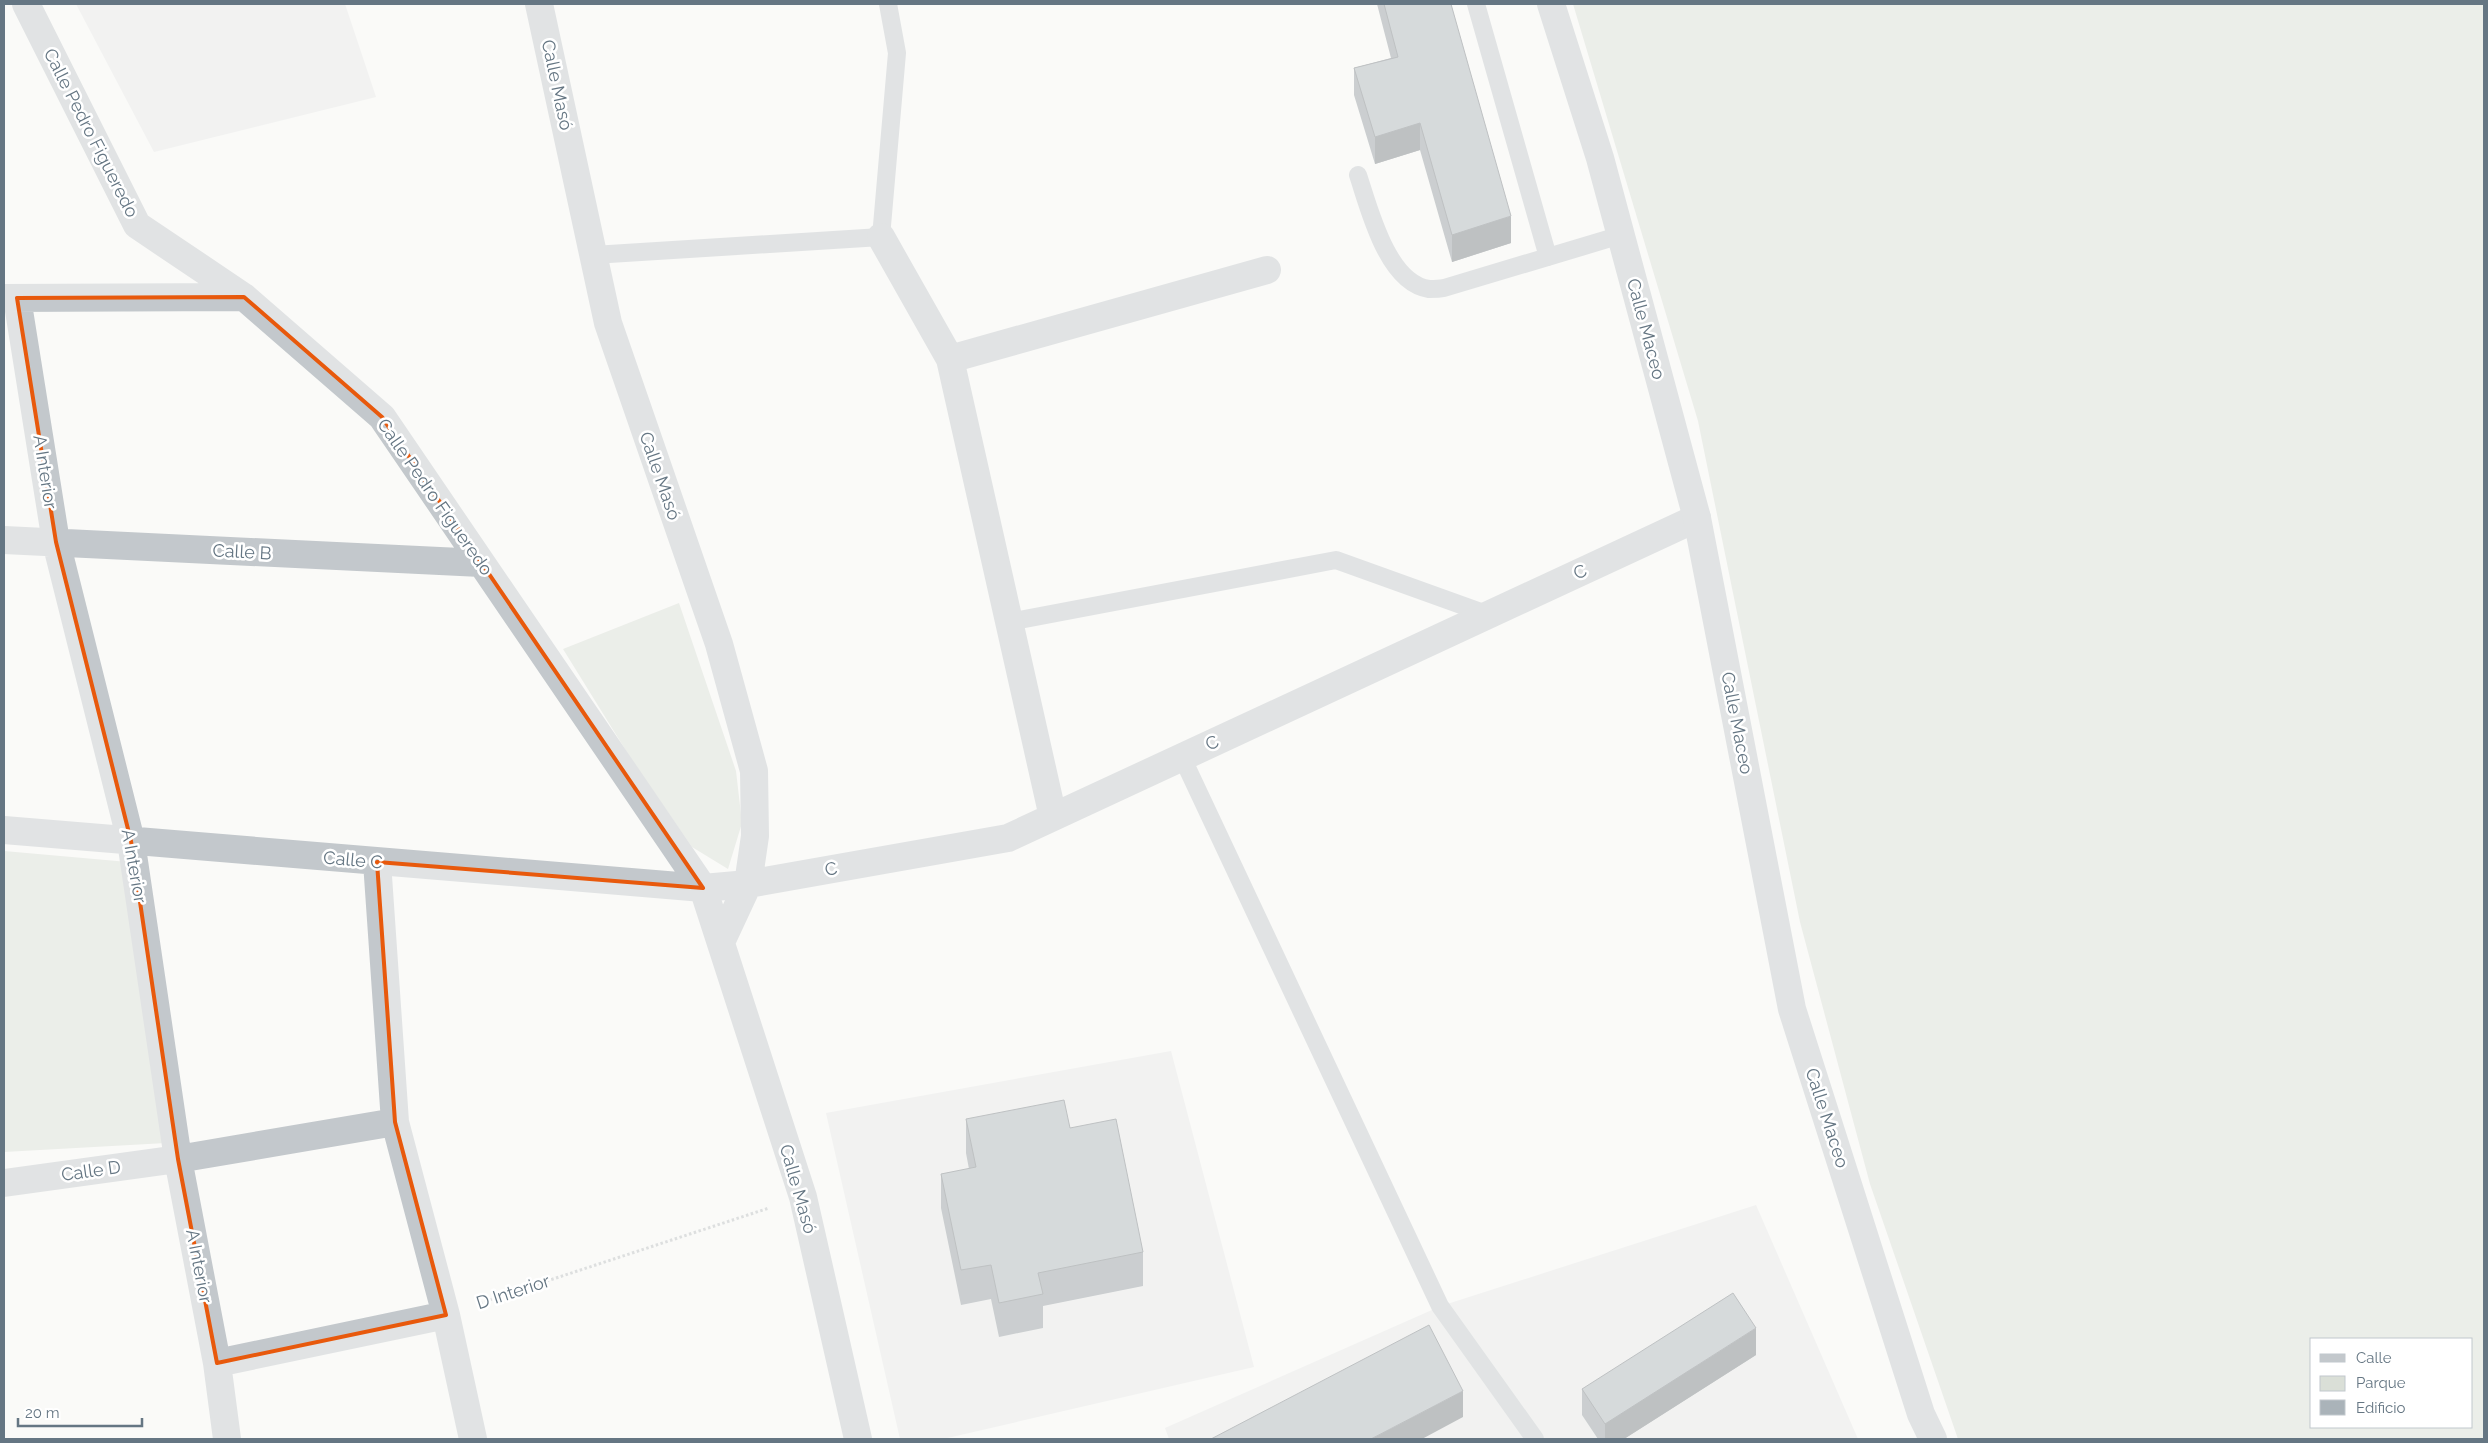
<svg xmlns="http://www.w3.org/2000/svg" width="2488" height="1443" font-family="Raleway,sans-serif">
	<style>
		.built { fill: #e8e9e9 }
		.green { fill: #dadfd7; fill-rule: evenodd }
		.lines { fill: none; stroke-linecap: round; stroke-linejoin: round }
		.path { stroke: #bbbfc2; stroke-width: 3; stroke-dasharray: 2.5 2.5; stroke-linecap: butt }
		.service { stroke: #c3c8cc; stroke-width: 18 }
		.minor { stroke: #c3c8cc; stroke-width: 28 }
		.tertiary { stroke: #c3c8cc; stroke-width: 28 }
		.wall { fill: #929a9f }
		.shaded-wall { fill: #777d82 }
		.building { fill: #aab3b9; stroke: #777d82 }
		.marked { fill: none; stroke: #e8590c; stroke-width: 4; stroke-linejoin: round }
		.labels { text-anchor: middle; stroke-width: 5; stroke-linejoin: round; paint-order: stroke }
		.street-label { font-size: 18px; fill: #657683; stroke: #fff }
	</style>
	<rect width="100%" height="100%" fill="#fafaf8"/>
	<path class="built" d="M76,4H345L376,97L154,152Z
		M1171,1051L1254,1367L943,1439H900L826,1113Z
		M1756,1205L1858,1439H1169L1165,1428L1441,1306Z"/>
	<path class="green" d="M1573,4H2484V1439H1958L1870,1184L1800,922L1698,421ZM2312,1339H2472V1427H2312Z
		M679,603L736,771L742,823L728,869L692,847L633,762L563,649Z
		M4,851L128,862L166,1143L4,1152Z"/>
	<g class="lines">
		<path class="path" d="M480,1303L769,1208"/>
		<path class="service" d="M1476,4L1548,257
			M1358,175C1369,208 1387,283 1429,289C1434,289 1439,289 1444,288L1621,235
			M593,255L881,237L897,53L888,4
			M1009,622L1336,560L1489,615
			M1182,757L1440,1306L1535,1439"/>
		<path class="minor" d="M26,4L137,225L244,297L382,417L703,888L803,1197L858,1439
			M539,4L608,323L719,644L754,771L755,836L748,884L721,942
			M881,237L950,359L1053,817
			M4,298L244,297
			M17,298L56,542L131,841L178,1159L217,1363L227,1439
			M950,359L1267,270
			M4,540L481,563
			M4,830L703,888L748,884L1008,838L1697,518
			M377,862L395,1122L446,1315L473,1439
			M4,1183L178,1159L395,1122
			M217,1363L446,1315"/>
		<path class="tertiary" d="M1551,4L1600,158L1697,518L1792,1009L1921,1414L1933,1439"/>
	</g>
	<path class="wall" d="M1377,4H1451L1511,243L1452,262L1420,150L1375,164L1354,95V68L1391,58Z
		M966,1119L1070,1128L1143,1252V1286L1043,1306V1328L999,1337L991,1299L961,1305L941,1208V1174L969,1169L966,1153Z
		M1756,1355L1624,1439H1598L1582,1415V1389Z"/>
	<path class="shaded-wall" d="M1420,123V150L1375,164V137Z
		M1511,216V243L1452,262V235Z
		M1756,1328V1355L1624,1439H1605V1424Z
		M1463,1391V1417L1422,1439H1371Z"/>
	<path class="building" d="M1384,4H1451L1511,216L1452,235L1420,123L1375,137L1354,68L1398,57Z
		M1064,1100L1070,1128L1116,1119L1143,1252L1038,1273L1043,1294L999,1303L991,1265L961,1270L941,1174L976,1167L966,1119Z
		M1733,1293L1756,1328L1605,1424L1582,1389Z
		M1429,1325L1463,1391L1371,1439H1211Z"/>
	<path d="M0 0H2488V1443H0ZM244,297L382,417L703,888L377,862L395,1122L446,1315L217,1363L178,1159L131,841L56,542L17,298Z" fill="#fafaf8" fill-opacity=".55" fill-rule="evenodd"/>
	<path class="marked" d="M244,297L382,417L703,888L377,862L395,1122L446,1315L217,1363L178,1159L131,841L56,542L17,298Z"/>
	<g class="labels">
		<g class="street-label">
			<text transform="translate(557 85) rotate(78)" y="6">Calle Masó</text>
			<text transform="translate(91 133) rotate(63)" y="6">Calle Pedro Figueredo</text>
			<text transform="translate(1646 329) rotate(75)" y="6">Calle Maceo</text>
			<text transform="translate(45 472) rotate(81)" y="6">A Interior</text>
			<text transform="translate(660 476) rotate(71)" y="6">Calle Masó</text>
			<text transform="translate(435 497) rotate(55)" y="6">Calle Pedro Figueredo</text>
			<text transform="translate(242 552) rotate(3)" y="6">Calle B</text>
			<text transform="translate(1580 572) rotate(-25)" y="6">C</text>
			<text transform="translate(1737 723) rotate(79)" y="6">Calle Maceo</text>
			<text transform="translate(1212 743) rotate(-25)" y="6">C</text>
			<text transform="translate(353 860) rotate(5)" y="6">Calle C</text>
			<text transform="translate(134 866) rotate(80)" y="6">A Interior</text>
			<text transform="translate(831 869) rotate(-10)" y="6">C</text>
			<text transform="translate(1827 1118) rotate(72)" y="6">Calle Maceo</text>
			<text transform="translate(91 1171) rotate(-8)" y="6">Calle D</text>
			<text transform="translate(798 1189) rotate(74)" y="6">Calle Masó</text>
			<text transform="translate(199 1266) rotate(79)" y="6">A Interior</text>
			<text transform="translate(513 1292) rotate(-18)" y="6">D Interior</text>
		</g>
	</g>
	<rect width="2488" height="1443" fill="none" stroke="#657683" stroke-width="10"/>
	<rect x="2310" y="1338" width="162" height="90" fill="#ffffff" stroke="#c1c8cd"/>
	<rect x="2320" y="1354" width="25" height="8" fill="#c3c8cc" stroke="#c1c8cd"/>
	<text x="2356" y="1363" font-size="15" fill="#657683">Calle</text>
	<rect x="2320" y="1376" width="25" height="15" fill="#dadfd7" stroke="#c1c8cd"/>
	<text x="2356" y="1388" font-size="15" fill="#657683">Parque</text>
	<rect x="2320" y="1400" width="25" height="15" fill="#aab3b9" stroke="#c1c8cd"/>
	<text x="2356" y="1413" font-size="15" fill="#657683">Edificio</text>
	<path d="M18 1418v8h124v-8" fill="none" stroke="#657683" stroke-width="2.5"/>
	<text x="25" y="1418" font-size="15" fill="#657683" stroke="#ffffff" stroke-width="4" paint-order="stroke">20 m</text>
</svg>
